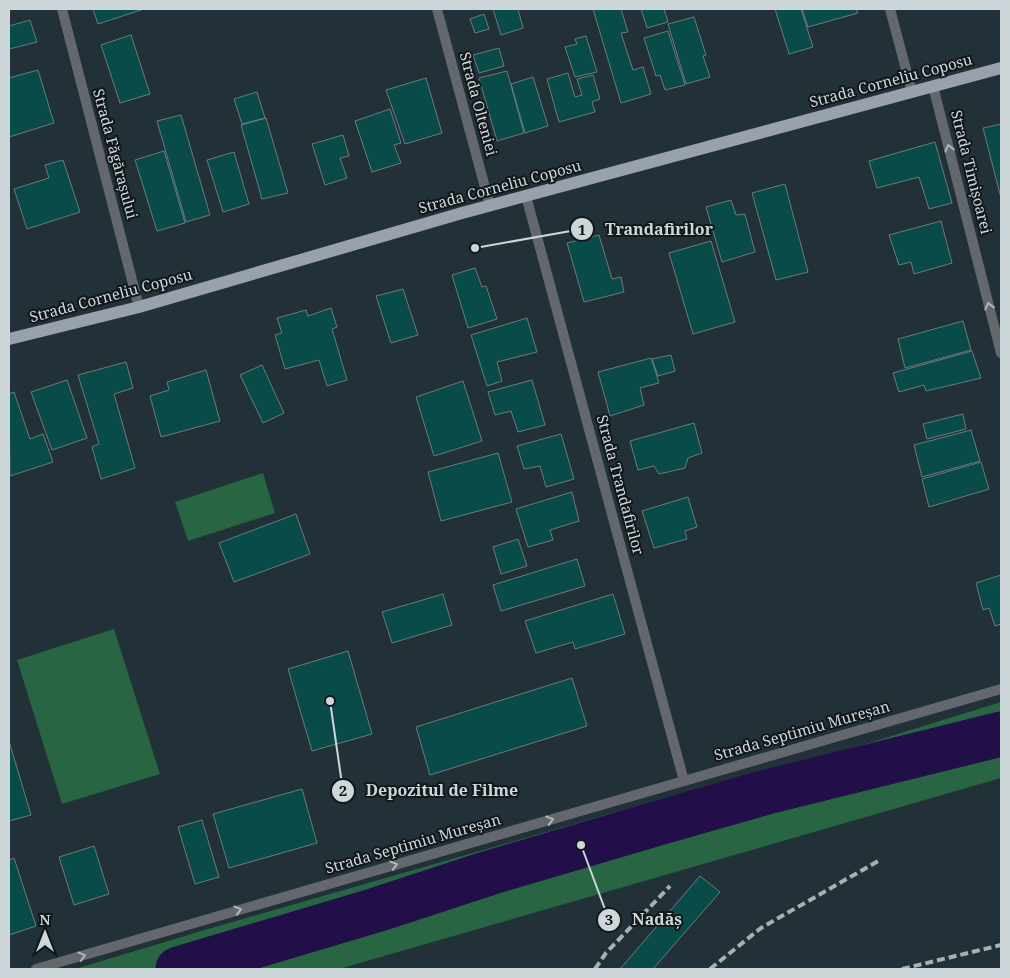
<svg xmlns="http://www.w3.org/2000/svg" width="1010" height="978" font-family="'Noto Serif',serif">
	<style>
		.green { fill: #286543 }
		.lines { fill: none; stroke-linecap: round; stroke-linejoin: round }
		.river { stroke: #220f4a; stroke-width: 45 }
		.building { fill: #094b48; stroke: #697d7b }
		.street { stroke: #64686e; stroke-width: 10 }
		.primary { stroke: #99a1ad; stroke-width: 12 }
		.rail { stroke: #a5b1b5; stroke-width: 4; stroke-dasharray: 8 4; stroke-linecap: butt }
		.oneway { stroke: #aeb6ba }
		.labels { text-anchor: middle; stroke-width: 4; stroke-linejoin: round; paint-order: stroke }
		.street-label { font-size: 15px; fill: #cdd7da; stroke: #11171a }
		.leader { fill: none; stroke: #cdd7da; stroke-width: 2 }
		.callout-dot { fill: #cdd7da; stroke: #11171a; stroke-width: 2 }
		.mark-label { font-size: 15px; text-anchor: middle; font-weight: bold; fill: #111 }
		.callout-label { font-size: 16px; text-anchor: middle; font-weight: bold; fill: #cdd7da; stroke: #11171a; stroke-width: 4; stroke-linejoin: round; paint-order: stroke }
	</style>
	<rect width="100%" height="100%" fill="#213137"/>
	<path class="green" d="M263,473L275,513L188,541L175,502Z
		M114,629L160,774L62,804L17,660Z
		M1001,702V778L339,969H75L208,929L668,797L798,765Z"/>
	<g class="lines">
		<path class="river" d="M178,969L376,910L489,873L662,822L767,792L1001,734"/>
	</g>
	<path class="building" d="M93,9H144L98,24Z
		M493,9H518L523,28L501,35Z
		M593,9H621L628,32L621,33L633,70L643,67L651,94L621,103Z
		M641,9H664L668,22L647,28Z
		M775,9H801L813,47L789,54Z
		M802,9H856L858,13L808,27Z
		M484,14L489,29L475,33L470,19Z
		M694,17L706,55L703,56L710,77L686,84L668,24Z
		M30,20L37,42L9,49V26Z
		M668,31L685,85L665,90L660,75L656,76L644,38Z
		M131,35L150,94L120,103L101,45Z
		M586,36L597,72L575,77L565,47L577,44L575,39Z
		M499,48L504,66L479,73L473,55Z
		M38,70L54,123L9,137V78Z
		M507,71L524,133L497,141L479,78Z
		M568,73L575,97L582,95L577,79L593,75L600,99L592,102L595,112L559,122L547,79Z
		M533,77L548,126L525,133L511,84Z
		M426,78L442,133L405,144L386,90Z
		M257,92L265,118L242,124L234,99Z
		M390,109L401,143L394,145L401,163L372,172L355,121Z
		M181,115L210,215L186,222L157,121Z
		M266,118L288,193L262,199L241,125Z
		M1001,124V198L983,128Z
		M343,135L349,156L340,158L347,178L325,185L312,144Z
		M935,142L952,203L929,209L919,177L877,188L869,161Z
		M164,151L185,223L157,231L135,160Z
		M234,152L249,204L223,212L207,160Z
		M63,160L80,212L27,229L14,189L49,178L45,165Z
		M785,184L808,272L776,280L752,193Z
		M731,200L736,215L745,214L755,252L722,262L706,207Z
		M941,221L952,263L914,274L911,262L899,265L889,235Z
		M599,235L612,279L621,277L624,292L584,302L567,243Z
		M711,241L735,322L693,334L669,253Z
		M475,268L482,287L486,286L497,319L468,328L452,275Z
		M403,289L418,335L391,343L376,296Z
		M331,308L337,327L332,329L347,380L327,386L319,360L285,369L275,335L282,333L277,318L306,310L308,316Z
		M527,318L537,352L497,362L502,381L487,386L471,335Z
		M963,321L971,350L905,368L898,339Z
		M972,351L981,378L926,391L924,385L899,392L893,373Z
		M671,355L675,371L658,376L652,359Z
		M651,358L659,383L640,388L644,405L610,416L598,372Z
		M126,362L133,388L114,394L135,468L101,479L92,447L99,444L78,375Z
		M262,365L284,413L263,423L240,375Z
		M206,370L220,421L161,437L150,396L169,390L167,382Z
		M67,380L87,438L52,450L31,392Z
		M532,380L545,425L518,432L511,411L495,415L488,392Z
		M463,381L482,441L434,456L416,397Z
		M14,392L30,439L43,434L53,462L10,476L9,394Z
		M963,414L966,429L927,439L923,424Z
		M694,423L702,453L688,458L685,468L659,474L654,466L638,470L630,441Z
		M971,430L980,461L922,477L914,445Z
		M561,434L574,479L546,487L540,466L524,469L517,446Z
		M498,453L512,502L441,521L428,472Z
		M981,462L989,489L929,507L922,479Z
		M572,492L579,521L550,530L553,540L528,547L516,509Z
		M688,497L697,527L685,531L687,539L654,548L642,511Z
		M296,514L310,554L234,582L219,543Z
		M518,539L527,566L501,574L493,547Z
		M577,559L585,586L501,611L493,585Z
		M1001,575V624L995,626L989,608L983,610L976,583Z
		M443,594L452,625L392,643L382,612Z
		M613,594L625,634L575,649L573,642L536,653L525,621Z
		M348,651L372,734L312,751L288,669Z
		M572,678L587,726L430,775L416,727Z
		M9,741L31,815L9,821Z
		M302,789L317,843L229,868L213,814Z
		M202,820L219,877L195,884L178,827Z
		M94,846L109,894L74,905L59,857Z
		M14,858L36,926L9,935V860Z
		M700,876L720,892L653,969H620Z"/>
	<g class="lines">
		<path class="street" d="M62,9L139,307
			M437,9L490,206
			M890,9L912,92
			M933,86L1001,353
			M526,196L684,781
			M36,969L1001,689"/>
		<path class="primary" d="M9,339L139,307L462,213L1001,68"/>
		<path class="rail" d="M595,969L606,953L670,886
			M710,969L761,928L880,860
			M902,969L1001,945"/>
	</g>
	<defs><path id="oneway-chevron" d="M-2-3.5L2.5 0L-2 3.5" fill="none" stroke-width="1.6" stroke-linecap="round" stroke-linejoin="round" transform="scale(1.25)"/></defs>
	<g class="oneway">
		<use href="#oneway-chevron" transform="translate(949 148) rotate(-104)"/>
		<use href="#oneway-chevron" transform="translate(989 306) rotate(-104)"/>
		<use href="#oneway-chevron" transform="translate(550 820) rotate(-16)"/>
		<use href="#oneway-chevron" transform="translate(394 865) rotate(-16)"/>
		<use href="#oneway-chevron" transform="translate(238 910) rotate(-16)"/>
		<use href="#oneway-chevron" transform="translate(82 956) rotate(-16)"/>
	</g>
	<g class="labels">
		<g class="street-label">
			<text transform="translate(891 81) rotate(-15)" y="5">Strada Corneliu Coposu</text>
			<text transform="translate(478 104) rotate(75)" y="5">Strada Olteniei</text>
			<text transform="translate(115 154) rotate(75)" y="5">Strada Făgărașului</text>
			<text transform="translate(971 172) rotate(76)" y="5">Strada Timișoarei</text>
			<text transform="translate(500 187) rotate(-15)" y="5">Strada Corneliu Coposu</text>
			<text transform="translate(111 296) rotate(-15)" y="5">Strada Corneliu Coposu</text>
			<text transform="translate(620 485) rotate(75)" y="5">Strada Trandafirilor</text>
			<text transform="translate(802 731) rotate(-16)" y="5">Strada Septimiu Mureșan</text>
			<text transform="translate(413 844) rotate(-16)" y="5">Strada Septimiu Mureșan</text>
		</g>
	</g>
	<path class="leader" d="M475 248L582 229M330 701L343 791M581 845L609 920"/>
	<g class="callout-dot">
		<circle cx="475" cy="248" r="5"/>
		<circle cx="330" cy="701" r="5"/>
		<circle cx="581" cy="845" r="5"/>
		<circle cx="582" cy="229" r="12"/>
		<circle cx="343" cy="791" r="12"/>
		<circle cx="609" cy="920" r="12"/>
	</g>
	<g class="mark-label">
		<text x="582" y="235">1</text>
		<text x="343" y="796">2</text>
		<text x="609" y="925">3</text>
	</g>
	<g class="callout-label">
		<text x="659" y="235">Trandafirilor</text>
		<text x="442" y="796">Depozitul de Filme</text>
		<text x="657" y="925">Nadăș</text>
	</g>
	<rect width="1010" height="978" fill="none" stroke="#cdd7da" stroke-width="20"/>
	<g transform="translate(45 933)" stroke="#11171a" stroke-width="4" paint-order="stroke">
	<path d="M0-4L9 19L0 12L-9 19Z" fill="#cdd7da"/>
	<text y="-8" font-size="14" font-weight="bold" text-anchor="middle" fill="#cdd7da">N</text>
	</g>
</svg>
